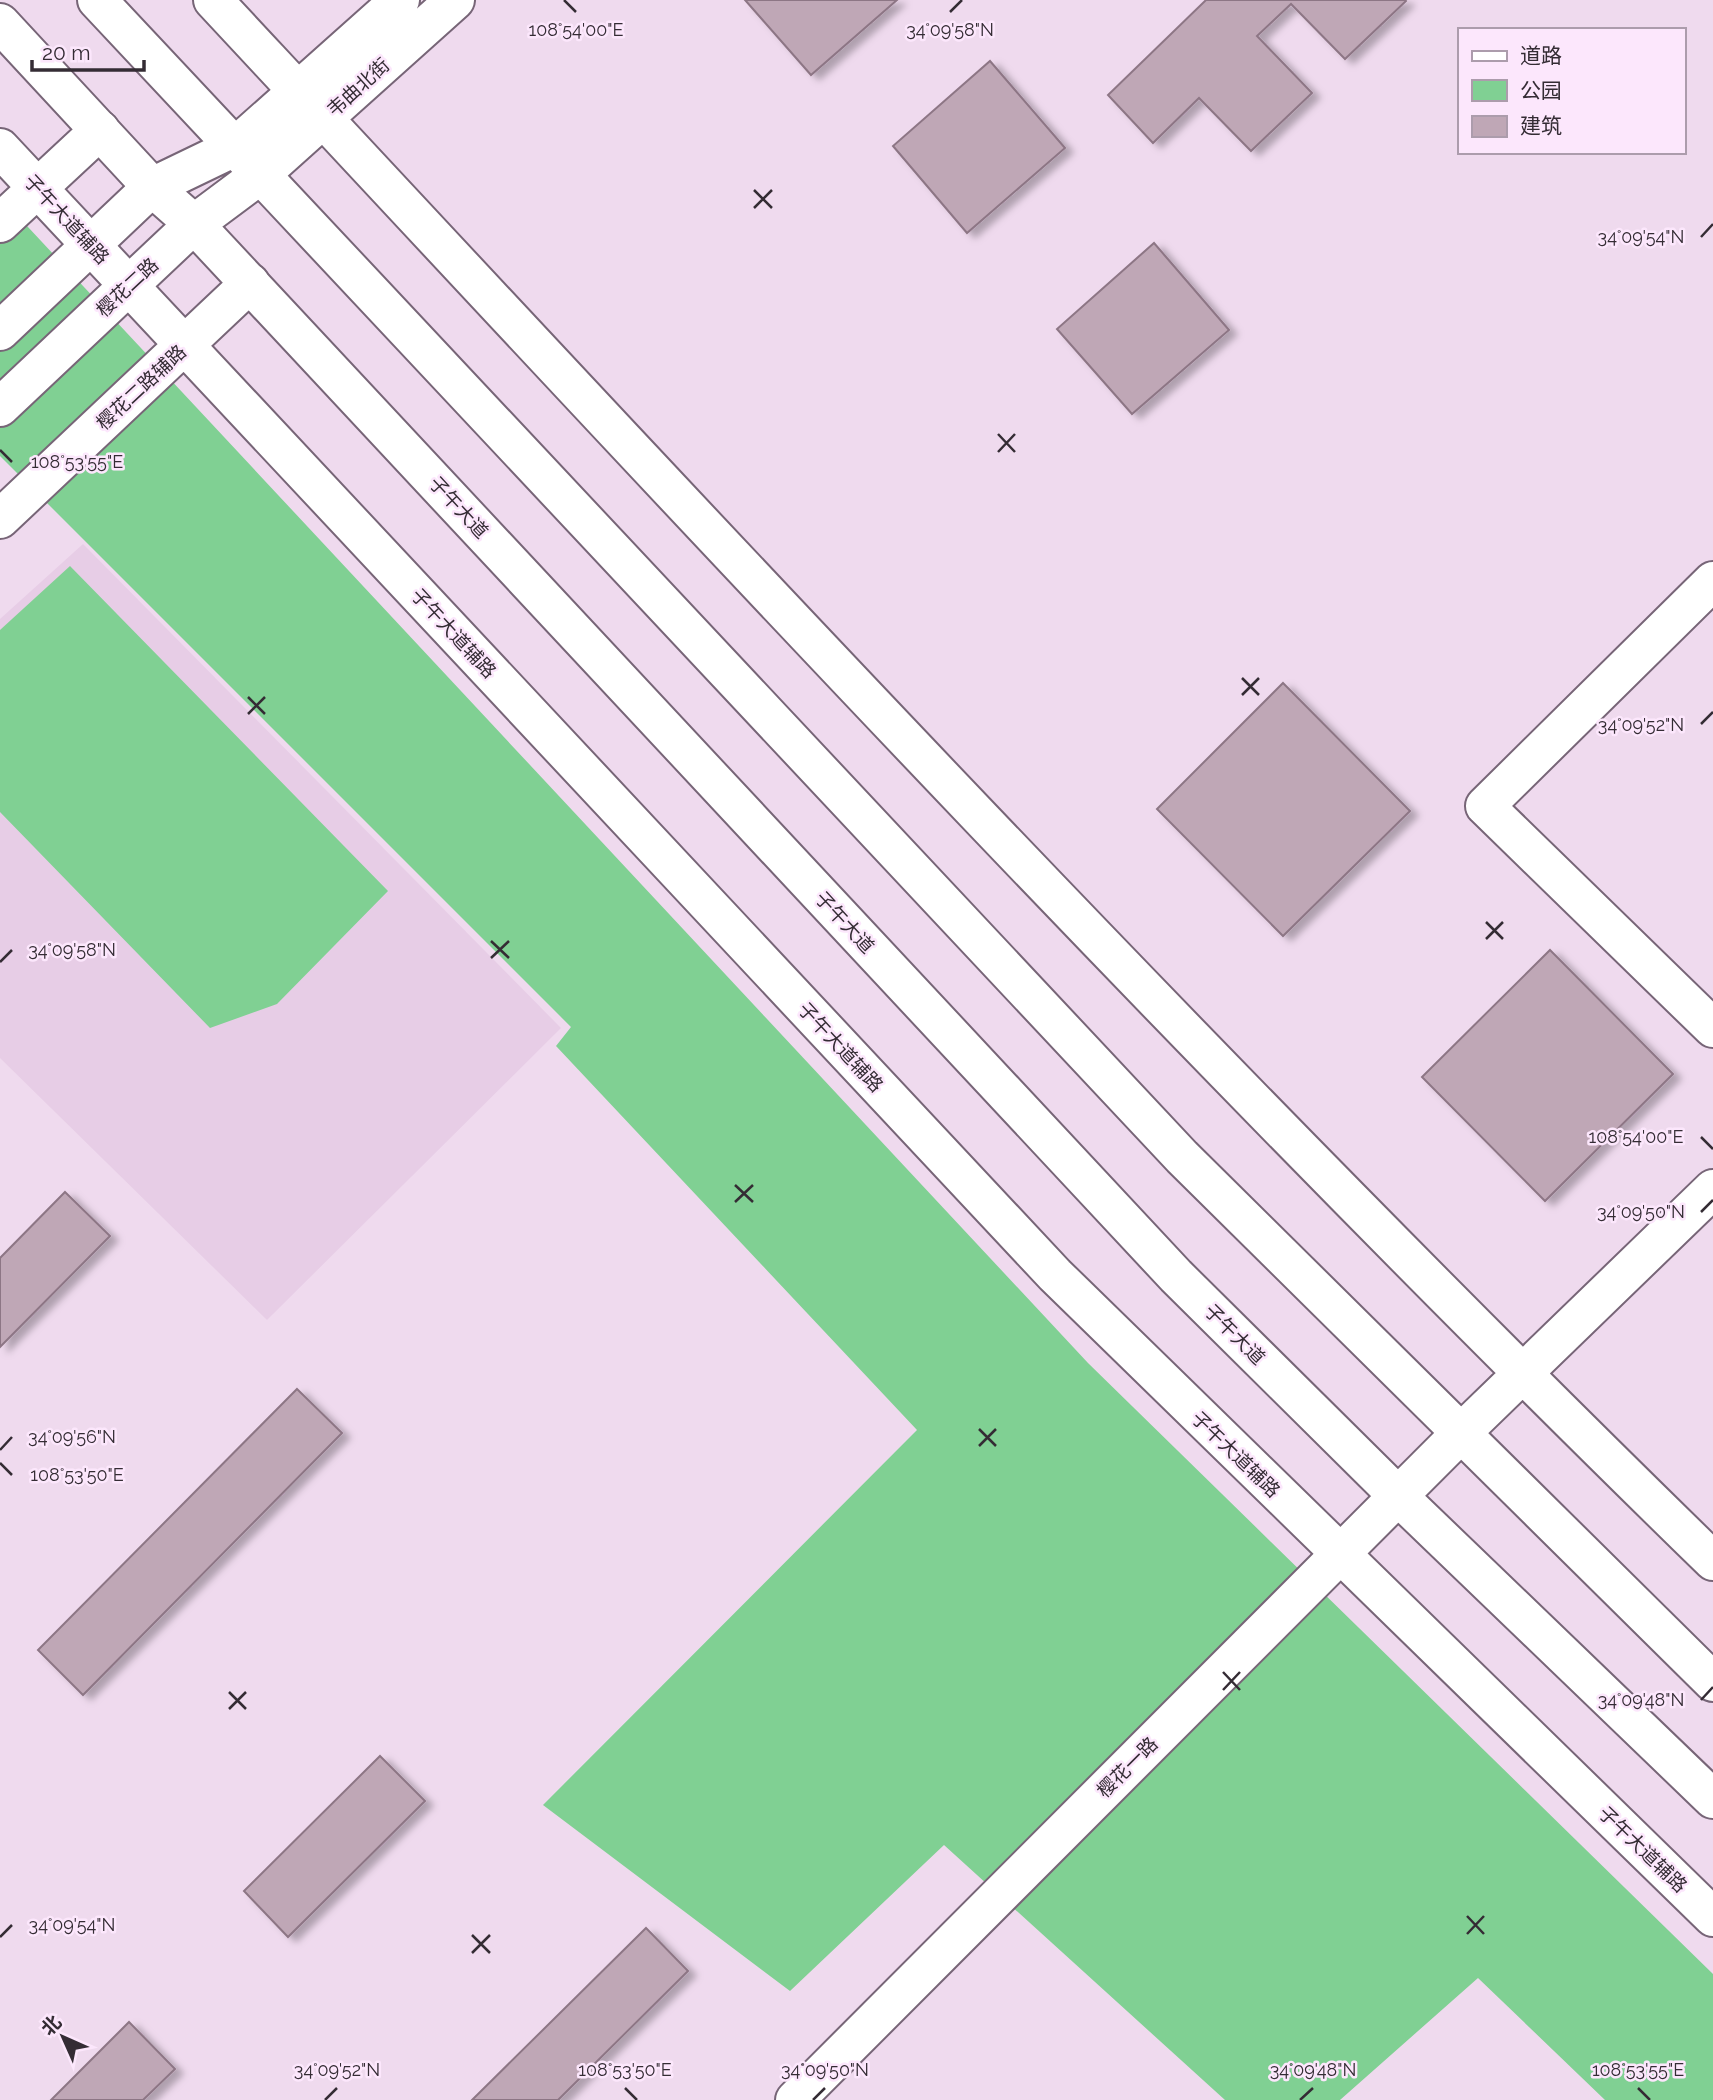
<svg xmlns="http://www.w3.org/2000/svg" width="1713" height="2100" font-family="Raleway,'Noto Sans SC',sans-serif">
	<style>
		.built { fill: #e7cde6 }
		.green { fill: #80d093 }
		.building { fill: #bfa7b6; stroke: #8d7685; stroke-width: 2; filter: url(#shadow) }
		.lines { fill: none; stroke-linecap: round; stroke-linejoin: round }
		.minor-casing { stroke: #776577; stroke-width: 42 }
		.tertiary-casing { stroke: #776577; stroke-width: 42 }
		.secondary-casing { stroke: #776577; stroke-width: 42 }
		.primary-casing { stroke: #776577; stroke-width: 42 }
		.minor { stroke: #fff; stroke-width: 38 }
		.tertiary { stroke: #fff; stroke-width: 38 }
		.secondary { stroke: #fff; stroke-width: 38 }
		.primary { stroke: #fff; stroke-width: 38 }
		.ticks { fill: none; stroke: #342c34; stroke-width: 2.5 }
		.labels { text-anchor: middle; stroke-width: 5; stroke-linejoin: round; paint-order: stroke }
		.street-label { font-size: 19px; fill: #342c34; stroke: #fce7fc }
		.ticks-label { font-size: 18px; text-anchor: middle; fill: #342c34; stroke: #fce7fc; stroke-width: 5; stroke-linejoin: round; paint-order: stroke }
	</style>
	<defs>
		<filter id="shadow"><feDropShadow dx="8" dy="4.5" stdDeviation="3.5" flood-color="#0004"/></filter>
	</defs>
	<rect width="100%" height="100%" fill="#efdaee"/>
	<path class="built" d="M83,544L561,1028L267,1320L0,1058V619Z"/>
	<path class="green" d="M0,197L1088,1363L1713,1974V2100H1605L1478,1978L1340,2100H1225L944,1845L790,1991L543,1805L917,1430L556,1046L571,1027L0,456Z
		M70,566L388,891L277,1004L210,1028L0,812V630Z"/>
	<path class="building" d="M745,0H897L811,75Z
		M1206,0H1405L1406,1L1345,59L1291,4L1257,36L1312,93L1251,151L1199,98L1153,143L1108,95Z
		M990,61L1065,148L967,233L893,146Z
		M1154,243L1229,330L1132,414L1057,329Z
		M1283,683L1410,811L1283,936L1157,809Z
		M1550,950L1673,1074L1545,1201L1422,1077Z
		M65,1192L110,1236L0,1347V1258Z
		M297,1389L342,1433L83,1695L38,1650Z
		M380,1756L425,1801L288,1937L244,1891Z
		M646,1928L688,1971L558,2100H472Z
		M129,2022L175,2069L143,2100H51Z"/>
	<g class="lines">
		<g class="minor-casing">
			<path id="minor" d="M213,0C705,528 1196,1057 1713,1561
				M0,148L1055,1275L1713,1917
				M0,223L100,130
				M0,519L250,283
				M1713,581L1485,806L1713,1028
				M1460,1434L1713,1189"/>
		</g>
		<g class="tertiary-casing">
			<path id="tertiary" d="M795,2100L1460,1434"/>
		</g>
		<g class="secondary-casing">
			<path id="secondary" d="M0,331L152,187L235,147L400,0
				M0,407L194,224L261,174L455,0"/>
		</g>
		<g class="primary-casing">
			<path id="primary" d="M97,0L1182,1157L1713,1682
				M0,23L152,187L194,224L1176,1276L1398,1496L1713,1799"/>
		</g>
		<use href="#minor" class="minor"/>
		<use href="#tertiary" class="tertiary"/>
		<use href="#secondary" class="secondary"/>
		<use href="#primary" class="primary"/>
	</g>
	<path class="ticks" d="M564,0L576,12M950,12L962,0M754,190L772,208M754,208L772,190M1701,237L1713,224M998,434L1015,452M0,450L12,462M998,452L1015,434M1242,678L1259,695M1242,695L1259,678M248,697L265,714M248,714L265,697M1701,724L1713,712M1486,922L1503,939M1486,939L1503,922M491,941L509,958M491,958L509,941M0,962L12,950M1701,1137L1713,1149M735,1185L753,1202M735,1202L753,1185M1701,1212L1713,1200M979,1429L996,1446M979,1446L996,1429M0,1450L12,1437M0,1463L12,1475M1223,1672L1240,1690M1223,1690L1240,1672M229,1692L246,1709M1701,1700L1713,1687M229,1709L246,1692M1467,1916L1484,1934M1467,1934L1484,1916M472,1935L490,1953M0,1937L12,1925M472,1953L490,1935M625,2088L637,2100M1638,2088L1650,2100M325,2100L337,2088M813,2100L825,2088M1300,2100L1313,2088"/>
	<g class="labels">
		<g class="street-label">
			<text transform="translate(358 87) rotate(-42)" y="7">韦曲北街</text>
			<text transform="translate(67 219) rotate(47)" y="7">子午大道辅路</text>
			<text transform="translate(127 287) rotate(-43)" y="7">樱花二路</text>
			<text transform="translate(141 387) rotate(-43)" y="7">樱花二路辅路</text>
			<text transform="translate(459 507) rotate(47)" y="7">子午大道</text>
			<text transform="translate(454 633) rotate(47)" y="7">子午大道辅路</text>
			<text transform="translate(845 922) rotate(47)" y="7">子午大道</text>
			<text transform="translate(841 1047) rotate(47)" y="7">子午大道辅路</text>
			<text transform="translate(1235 1334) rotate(45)" y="7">子午大道</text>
			<text transform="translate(1236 1454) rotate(44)" y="7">子午大道辅路</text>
			<text transform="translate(1127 1767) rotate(-45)" y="7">樱花一路</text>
			<text transform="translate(1643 1849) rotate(44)" y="7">子午大道辅路</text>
		</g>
	</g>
	<g class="ticks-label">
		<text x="576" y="36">108°54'00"E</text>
		<text x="950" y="36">34°09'58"N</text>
		<text x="1641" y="243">34°09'54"N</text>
		<text x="77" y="468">108°53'55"E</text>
		<text x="1641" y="731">34°09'52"N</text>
		<text x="72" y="956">34°09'58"N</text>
		<text x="1636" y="1143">108°54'00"E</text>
		<text x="1641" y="1218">34°09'50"N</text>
		<text x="72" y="1443">34°09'56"N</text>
		<text x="77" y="1481">108°53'50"E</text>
		<text x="1641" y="1706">34°09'48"N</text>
		<text x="72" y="1931">34°09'54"N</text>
		<text x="337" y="2076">34°09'52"N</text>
		<text x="625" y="2076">108°53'50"E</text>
		<text x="825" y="2076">34°09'50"N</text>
		<text x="1313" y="2076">34°09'48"N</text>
		<text x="1638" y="2076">108°53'55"E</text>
	</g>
	<rect x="1458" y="28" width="228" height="126" fill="#fce7fc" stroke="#ac9cac" stroke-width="2"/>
	<rect x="1472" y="51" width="35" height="10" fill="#ffffff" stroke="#ac9cac" stroke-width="2"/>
	<text x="1520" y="63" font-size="21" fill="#342c34">道路</text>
	<rect x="1472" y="80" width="35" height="21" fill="#80d093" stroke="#ac9cac" stroke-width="2"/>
	<text x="1520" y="98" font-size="21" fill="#342c34">公园</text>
	<rect x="1472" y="116" width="35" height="21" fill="#bfa7b6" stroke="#ac9cac" stroke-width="2"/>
	<text x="1520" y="133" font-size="21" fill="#342c34">建筑</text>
	<g transform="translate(63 2037) rotate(315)" stroke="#fce7fc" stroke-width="5" paint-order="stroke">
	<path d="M0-5L12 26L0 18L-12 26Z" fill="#342c34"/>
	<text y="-10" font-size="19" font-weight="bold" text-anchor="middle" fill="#342c34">北</text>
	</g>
	<path d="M32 60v10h112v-10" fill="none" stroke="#342c34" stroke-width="3.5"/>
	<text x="42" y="60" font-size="21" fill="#342c34" stroke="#fce7fc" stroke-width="5" paint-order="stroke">20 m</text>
</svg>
